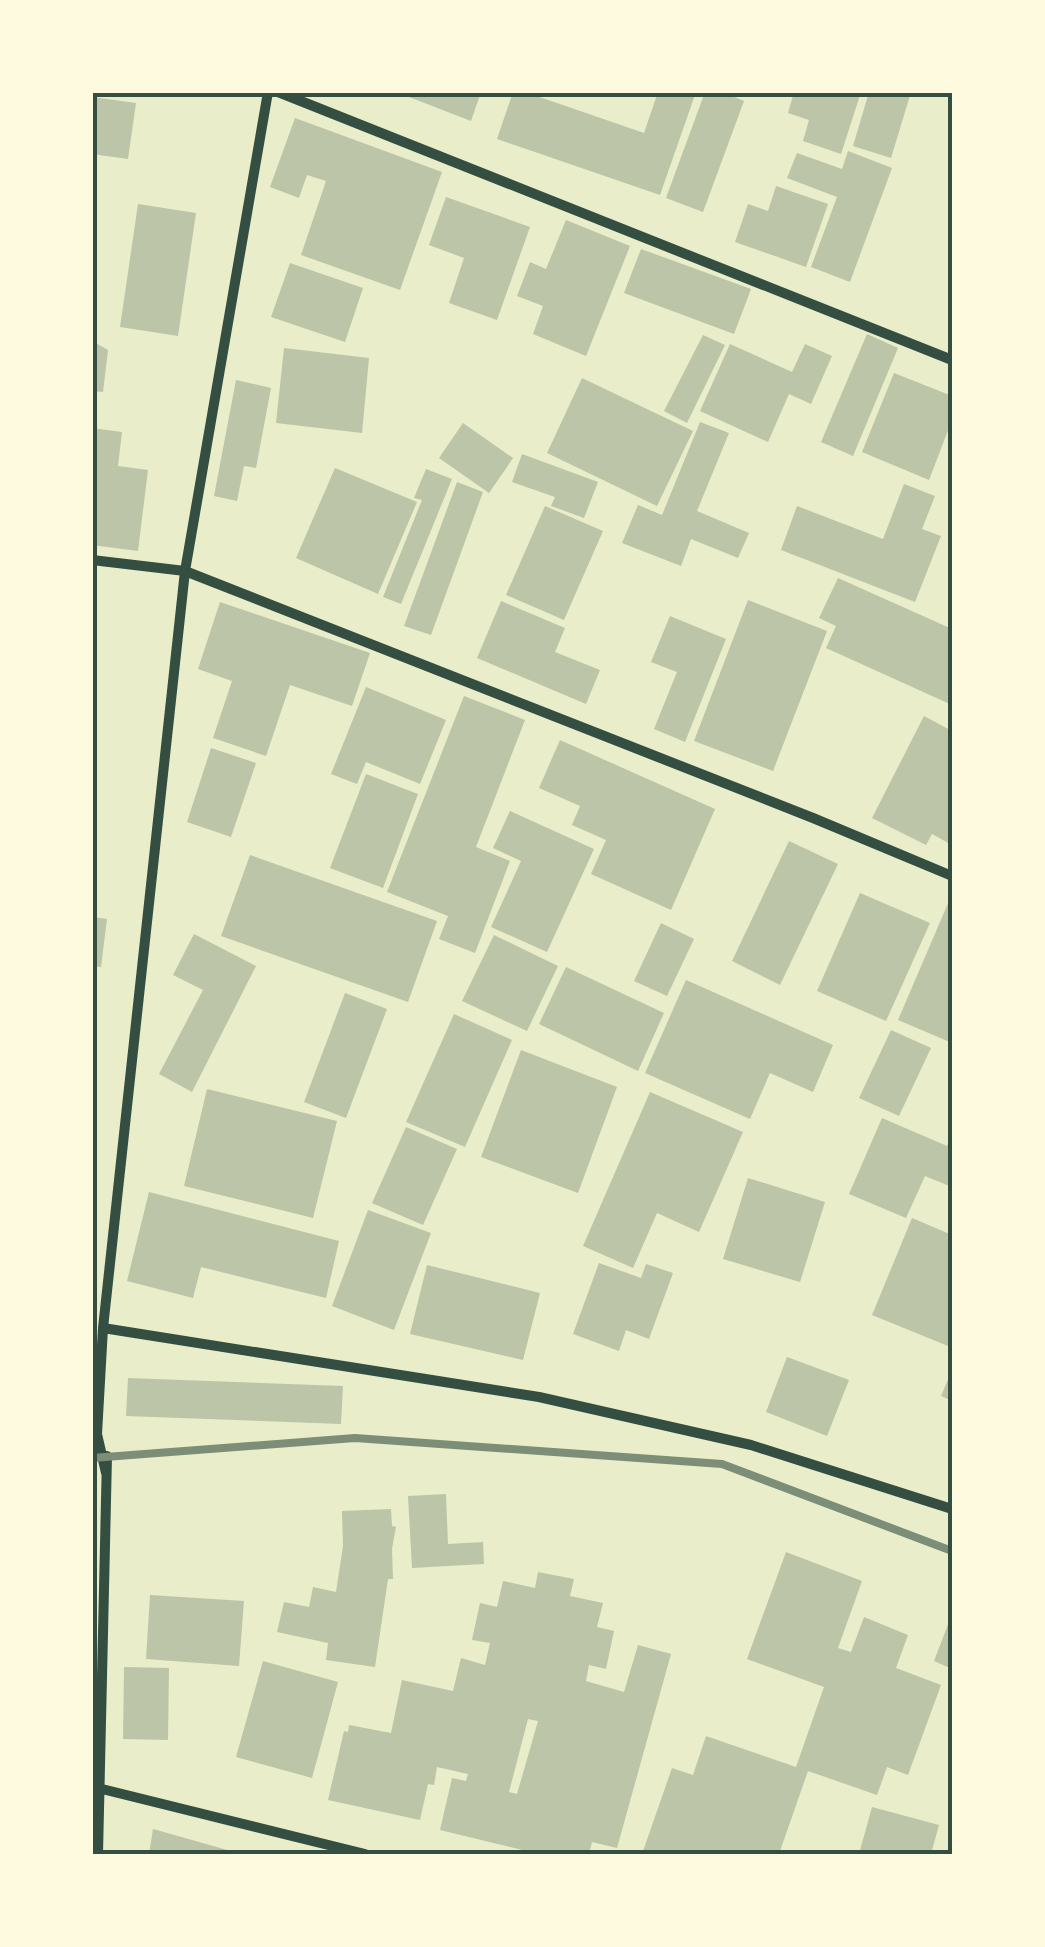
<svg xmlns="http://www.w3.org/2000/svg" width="1045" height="1947" font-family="'Fira Sans',sans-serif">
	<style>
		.building { fill: #bcc5a7; fill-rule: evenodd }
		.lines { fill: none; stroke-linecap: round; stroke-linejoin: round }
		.minor { stroke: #344e41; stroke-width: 10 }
		.rail { stroke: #7c8e77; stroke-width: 8 }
		.neatline { fill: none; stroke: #344e41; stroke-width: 4 }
	</style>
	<rect width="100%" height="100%" fill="#e9edc9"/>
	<path class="building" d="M396,92H481L471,121Z
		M513,92H525L644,133L658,92H696L660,195L497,139Z
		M705,92H723L744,101L703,212L666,198Z
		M794,92H861L841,154L803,141L809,120L788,113Z
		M869,92H911L891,158L853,146Z
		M92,97L136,103L128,159L92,154Z
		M295,118L442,172L400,290L301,255L326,181L307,175L299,198L270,187Z
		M848,151L892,168L850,282L811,267L837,197L787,178L797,153L842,169Z
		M776,186L828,204L806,267L735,242L748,204L768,211Z
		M446,197L530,227L497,320L449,303L464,258L429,245Z
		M138,204L196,213L178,336L120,327Z
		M566,220L630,246L586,356L533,334L543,306L517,296L530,262L546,269Z
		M641,249L751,289L734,334L624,293Z
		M290,263L363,288L345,342L271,317Z
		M867,334L898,348L853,456L821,442Z
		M703,335L725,345L687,423L664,411Z
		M92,341L108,350L103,392L92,391Z
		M730,344L792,372L805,344L832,356L811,404L789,394L768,442L700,411Z
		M284,348L369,358L362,433L276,423Z
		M894,373L952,396V420L929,480L862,452Z
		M582,378L693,431L657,506L547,453Z
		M236,380L271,388L256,468L244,466L237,501L214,496Z
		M700,422L729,433L697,511L749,533L738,558L691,539L681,566L622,543L638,505L662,515Z
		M463,423L513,458L489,493L439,458Z
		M92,428L122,432L118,466L148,470L138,551L92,545Z
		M522,454L598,482L584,518L551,506L555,497L512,482Z
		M335,468L417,502L378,594L296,558Z
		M426,469L452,479L401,604L383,597L422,500L414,498Z
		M457,482L483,492L431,635L404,626Z
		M904,484L935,496L922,529L941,536L915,602L781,550L797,506L883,539Z
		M545,506L603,531L564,620L506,595Z
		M838,578L952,629V705L826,648L836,626L819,618Z
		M748,600L827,631L773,771L694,741Z
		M501,601L565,628L555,652L600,670L586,704L477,658Z
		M220,602L370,653L352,706L290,685L266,756L213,738L232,681L198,669Z
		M670,616L726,639L685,742L654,729L677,672L651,662Z
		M366,687L446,720L420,784L366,762L357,784L331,774Z
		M464,696L525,720L476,847L510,861L475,953L439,939L448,916L387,892Z
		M924,716L952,731V760L950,766L952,767V845L932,834L926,845L872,818Z
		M560,740L715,809L671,910L591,874L606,840L572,825L580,806L539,788Z
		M211,748L256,763L231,837L187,822Z
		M366,774L418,794L383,888L330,868Z
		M510,811L594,849L547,952L491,927L521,861L493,848Z
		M789,841L838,864L780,985L732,961Z
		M250,855L437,921L408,1002L221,936Z
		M860,893L930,923L886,1021L817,991Z
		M949,901L952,902V1043L898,1020Z
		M92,917L107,919L101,967L92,966Z
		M661,923L694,939L667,996L634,981Z
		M194,934L256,966L192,1092L159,1074L203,990L173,975Z
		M494,935L558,966L527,1031L462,1001Z
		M566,967L664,1013L638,1071L539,1024Z
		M686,980L833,1045L813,1092L770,1073L750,1119L645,1073Z
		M345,993L387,1009L346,1118L304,1102Z
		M454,1014L512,1040L465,1147L406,1122Z
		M891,1030L931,1048L899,1116L859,1098Z
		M521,1050L617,1087L578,1193L481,1157Z
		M207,1089L337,1121L313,1218L184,1186Z
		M650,1092L743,1132L699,1232L657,1213L633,1268L583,1246Z
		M882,1118L947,1146L952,1133V1187L925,1176L906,1218L849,1194Z
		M406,1127L457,1149L423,1225L372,1203Z
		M748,1178L825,1202L800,1282L723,1259Z
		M149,1192L339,1241L326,1298L201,1267L193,1298L127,1281Z
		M368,1210L431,1233L394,1330L332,1306Z
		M912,1218L952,1235V1335L948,1346L872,1315Z
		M599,1263L641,1278L646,1264L673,1273L649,1339L626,1330L619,1351L573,1334Z
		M427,1265L540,1293L523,1360L410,1334Z
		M787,1357L849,1380L827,1436L766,1412Z
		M952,1370V1401L941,1396Z
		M128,1378L343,1386L341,1424L126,1416Z
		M446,1494L448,1544L483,1542L484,1564L412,1568L408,1496Z
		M391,1509L392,1526L396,1527L392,1549L393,1579H388L375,1667L326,1660L328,1643L277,1632L284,1602L309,1607L313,1587L336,1592L343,1546L342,1511Z
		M786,1552L862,1581L838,1648L851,1652L864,1617L908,1635L896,1668L941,1685L908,1775L887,1767L877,1795L808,1771L779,1854H642L672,1768L693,1775L706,1736L796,1767L824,1687L747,1659Z
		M538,1572L574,1579L570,1596L603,1603L597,1627L614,1631L606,1669L589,1665L586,1681L624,1692L638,1645L671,1654L617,1848L592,1842L589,1854H539L440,1830L452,1778L466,1781L468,1774L437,1767L434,1785L428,1784L420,1820L328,1800L344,1731L348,1732L349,1725L391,1733L402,1680L453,1691L461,1658L485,1665L490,1643L472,1640L480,1603L497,1607L503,1581L535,1588ZM528,1719L538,1721L517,1794L509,1792Z
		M150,1595L244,1601L239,1666L146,1659Z
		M952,1614V1669L934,1661Z
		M263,1661L338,1682L312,1778L236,1757Z
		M124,1667L169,1668L168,1740L123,1739Z
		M872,1807L939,1825L931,1854H859Z
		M153,1829L238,1853V1854H149Z"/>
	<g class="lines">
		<path class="minor" d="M278,92L952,360
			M92,560L185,571L813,818L952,876
			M103,1328L539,1397L751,1445L952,1509
			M98,1788L365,1854
			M98,1854L107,1456L106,1473L97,1434L103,1328L185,571L268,92"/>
		<path class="rail" d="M92,1458L355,1438L722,1464L952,1551"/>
	</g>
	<rect width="1045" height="1947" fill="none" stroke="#fefae0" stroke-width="190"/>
	<rect x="95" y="95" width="855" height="1757" class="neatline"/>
</svg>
